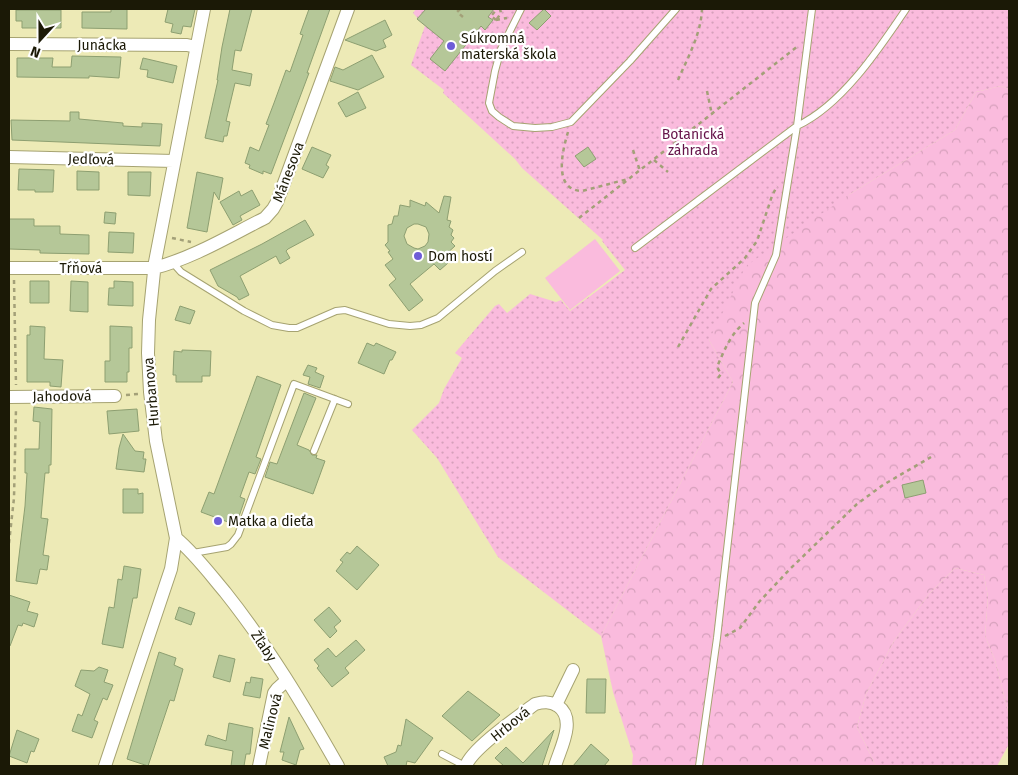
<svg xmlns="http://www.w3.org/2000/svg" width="1018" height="775" font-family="'Fira Sans',sans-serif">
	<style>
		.grass { fill: url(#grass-dots) }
		.forest { fill: url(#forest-crowns) }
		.pitch { fill: #fabbdd }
		.building { fill: #b5c798; stroke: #8d9f71; fill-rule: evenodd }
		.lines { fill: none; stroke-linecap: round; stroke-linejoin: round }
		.service-casing { stroke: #a6a371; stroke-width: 8 }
		.minor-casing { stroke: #a6a371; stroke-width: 14 }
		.path { stroke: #a3a078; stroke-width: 2.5; stroke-dasharray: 4 4; stroke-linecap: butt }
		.service { stroke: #fff; stroke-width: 6 }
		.minor { stroke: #fff; stroke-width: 12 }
		.poi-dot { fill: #6e5dd7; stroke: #fff; stroke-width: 2 }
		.labels { text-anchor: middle; stroke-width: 4.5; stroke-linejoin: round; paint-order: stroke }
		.poi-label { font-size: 14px; fill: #1b1906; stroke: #fff; text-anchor: start }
		.street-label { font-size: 14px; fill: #1b1906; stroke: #fff }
		.park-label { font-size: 14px; fill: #651349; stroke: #fff }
	</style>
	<defs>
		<pattern id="grass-dots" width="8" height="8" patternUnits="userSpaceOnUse" patternTransform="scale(1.25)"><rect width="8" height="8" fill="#fabbdd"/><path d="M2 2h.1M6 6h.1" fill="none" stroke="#d6a0bc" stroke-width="1.8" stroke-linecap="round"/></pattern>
		<pattern id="forest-crowns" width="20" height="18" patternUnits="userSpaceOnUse" patternTransform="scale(1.25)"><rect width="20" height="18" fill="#fabbdd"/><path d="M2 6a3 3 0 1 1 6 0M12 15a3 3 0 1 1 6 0" fill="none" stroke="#d6a0bc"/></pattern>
	</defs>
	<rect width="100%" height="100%" fill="#edeab6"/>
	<path class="grass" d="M416,9H1009V89L1001,86L976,92L955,130L850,194L709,340L733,382L601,636L498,557L437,458L412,430L439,403L444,389L462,358L455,353L495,306L499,304L507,313L530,294L556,302L561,300L570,311L625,270L602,241L603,240L522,168L515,159L443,93L444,90L411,65L425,26L413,13Z
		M955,568L984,575L988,597L985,636L995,660L1009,715V744L997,766H876L857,727L866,694L894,641L929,594Z"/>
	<path class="forest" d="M1001,86L1009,89V715L995,660L985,636L988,597L984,575L955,568L929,594L894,641L866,694L857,727L876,766H632L633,755L613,692L601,636L733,382L709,340L746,266L850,194L955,130L976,92Z"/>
	<path class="pitch" d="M595,239L620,271L570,310L545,278Z"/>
	<path class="building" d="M111,9H127V29L82,28V12H111Z
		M168,9H195L191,27L183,26L181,34L171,32L173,24L165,22Z
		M230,9H252L241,51L235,50L232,70L252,74L250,86L235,83L226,121L230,122L227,136H224L223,142L205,138L218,80H217L222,47Z
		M309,9H330L307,73H309L271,174L263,171V174L249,168L250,165L245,163L250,147L259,151L269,125L266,124L274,103L286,70L290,72L303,35L300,34Z
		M426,9H494L488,17L493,20L485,30L481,26L445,71L430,59L444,41L417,19Z
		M544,9L551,16L537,30L529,23Z
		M16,10H61V28H22V21H16Z
		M385,20L392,35L383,40L386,47L376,51L345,40Z
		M372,55L384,77L358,90L330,81L335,67L343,70Z
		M72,56L121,57L119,78L89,76V78L17,77V58H53L52,67H71Z
		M143,58L177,66L173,83L147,77L148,70L140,69Z
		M358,92L366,108L346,117L338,103Z
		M70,112H79V119L123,123V126L142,127V123L162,124L160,146L12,140L11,120L70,121Z
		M312,147L331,155L326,165L329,167L323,178L302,169Z
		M588,147L596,159L584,167L575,156Z
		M19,169L54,170L53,192H35V190H18Z
		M77,171L99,172V190H77Z
		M128,172H151L150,196L128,195Z
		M197,172L223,178L219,200L214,192L207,232L187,228Z
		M252,190L260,205L240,216L242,220L233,225L220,202L239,191L241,196Z
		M444,196L451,197L447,220L451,221L449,227L453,230L451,235L454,238L451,242L455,246L444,256L448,263L440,270L434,264L410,284L423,300L409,311L389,285L396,279L385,265L393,259L388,252L390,251L385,245L388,242V225L392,224L394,216H398L400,205L410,207V200L425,206L426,202L439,213ZM414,224H418L426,227L429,234L428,242L425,246L418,249L414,248L407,244L404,236L407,228Z
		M105,212L116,213L115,224L104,223Z
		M9,219H34V226H60V234L89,235V254L40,253V250L9,249Z
		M305,220L314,235L288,249L286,251L290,258L280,264L276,256L240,276L249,295L239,300L237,297L218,286L210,270L262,244Z
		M109,232L134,233L133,253L108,252Z
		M30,281H49V303H30Z
		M71,281L88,282V312L70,311Z
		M114,281L133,282V306L108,305L109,288H114Z
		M180,306L195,311L190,324L175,320Z
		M30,326L45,327L44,359L63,360L61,387L50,386V382H27V335H30Z
		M110,326L132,327V348H129V372H127V382H105V361H110Z
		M367,343L374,346L376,343L396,352L392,360H390L384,374L358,363Z
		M182,350L211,351L210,376H202V382H176V375H173L174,351L182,352Z
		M308,365L317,368L315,372L324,376L320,388L308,384L310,377L303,375Z
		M257,376L281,385L256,457L261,459L255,474L249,472L240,497L245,499L236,525L201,512L209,492L214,494Z
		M304,393L316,398L297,445L309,450L312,455H317L316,458L325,461L313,494L265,477L270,462L277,464Z
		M34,407L52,409L51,465H49V473H45L41,518L48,519L43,555L49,556L47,570L40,569L37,584L16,581L25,506L27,473H25V449H39L40,422L33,421Z
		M137,409L139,431L109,434L107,411Z
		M123,434L135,451L144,452L143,459H146L144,472L116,469L119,448Z
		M923,480L926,493L905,498L902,485Z
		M123,489H138V494L143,493V513H123Z
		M357,546L379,565L357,590L336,571L343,562L340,560L347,552L350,554Z
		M124,566L141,569L137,598H133L123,648L102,644L109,607L114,608L118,579L122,580Z
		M9,595L30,602L27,611L38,614L34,627L23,623L22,626L18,625L10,646H9Z
		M179,607L195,613L191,625L175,619Z
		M329,607L341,621L334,627L337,631L330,638L314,620Z
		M356,640L365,650L345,668L349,673L332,687L317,668L319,666L314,660L328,648L336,657Z
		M159,652L176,658L174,665L183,669L174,701L170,700L148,766L127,759Z
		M219,655L235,659L230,682L213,677Z
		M99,667L108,670L104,682L113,685L107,700L103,698L94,720L98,722L92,738L72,731L78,714L82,716L90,694L75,686L81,670L94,671Z
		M251,677L263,679L260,698L243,695L246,682L250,683Z
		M587,679H606L605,713H586Z
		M468,691L500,715L472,741L442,716Z
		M289,717L304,749L300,750L296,765L282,760L284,752H280Z
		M406,719L433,738L415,763L407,761L406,766H388L384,757L396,752L398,745L401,746Z
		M229,723L253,728L250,754H246L244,766H231L233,751L205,745L208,735L226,741Z
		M17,730L39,739L34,752L31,751L27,763L9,756Z
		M554,730L542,766H504L495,758L506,747L523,763Z
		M591,744L609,760L604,766H573Z"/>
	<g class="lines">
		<g class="service-casing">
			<path id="service" d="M521,9L501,49L495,71L489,103L492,111L499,117L513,126L535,128L552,127L571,122L630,61L676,9
				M812,9L797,126C842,105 879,49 906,9
				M635,248L797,126L776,255L755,303L717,638L699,766
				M173,263L181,272L244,311L272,325L289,328H297L336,311L345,310L389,324L410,326L421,325L438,318L495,271L522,252
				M314,451L335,399
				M193,553L227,547L231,544L238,535L294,384L348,404
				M442,754L465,766"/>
		</g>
		<g class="minor-casing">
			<path id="minor" d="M9,44L187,45L196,47
				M9,157L174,161
				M9,268H154C193,258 229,236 265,218L273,209L277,202L348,9
				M9,397L115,396
				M176,538C195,554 209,573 225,592C268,646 304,706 338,766
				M556,705L573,670
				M105,766L171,569L176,538L156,441L150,392L148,353L149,320L155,262L204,9
				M259,766L274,693L277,689L287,680
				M466,766C471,749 519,716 535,704C543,702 550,701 558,706C577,719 560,749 555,766"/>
		</g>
		<path class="path" d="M460,9L457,12L463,17
			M497,19L501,13L500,9
			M496,20L507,18
			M496,20L491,16L497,9
			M678,80C688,57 701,34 702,9
			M707,91L712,115
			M568,132C562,152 553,190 582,191L628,179
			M633,150L640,171
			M654,160L668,172
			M579,218L798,46
			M172,238L191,242
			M14,280L16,385
			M678,347L711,289L745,258L757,241L772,196L777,186
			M718,378L721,374L717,367C724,351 730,335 744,323
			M126,395L138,394
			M9,543L14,498L16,408
			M725,636L740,628L759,602L790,569L857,504L883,485L931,457"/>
		<use href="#service" class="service"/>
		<use href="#minor" class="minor"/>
	</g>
	<g class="poi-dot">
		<circle cx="451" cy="46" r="5"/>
		<circle cx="418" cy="256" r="5"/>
		<circle cx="218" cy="521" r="5"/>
	</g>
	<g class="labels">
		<g class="poi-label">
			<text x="461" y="43">Súkromná<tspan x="461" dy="16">materská škola</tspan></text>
			<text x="428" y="261">Dom hostí</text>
			<text x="228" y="526">Matka a dieťa</text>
		</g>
		<g class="street-label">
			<text x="102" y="50">Junácka</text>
			<text transform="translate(91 159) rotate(1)" y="5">Jedľová</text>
			<text transform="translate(288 172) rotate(-69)" y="5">Mánesova</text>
			<text x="81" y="273">Tŕňová</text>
			<text transform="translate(151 392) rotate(-95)" y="5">Hurbanova</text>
			<text transform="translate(62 396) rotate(-1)" y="5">Jahodová</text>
			<text transform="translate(264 646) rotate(56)" y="5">Žľaby</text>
			<text transform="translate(270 721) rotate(-76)" y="5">Malinová</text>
			<text transform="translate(510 724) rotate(-39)" y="5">Hrbová</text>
		</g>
		<g class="park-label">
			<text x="693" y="139">Botanická<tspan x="693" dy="16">záhrada</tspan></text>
		</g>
	</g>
	<rect width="1018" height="775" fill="none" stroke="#1b1906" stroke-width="20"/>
	<g transform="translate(40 40) rotate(201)" stroke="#ffffff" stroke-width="4" paint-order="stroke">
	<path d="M0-4L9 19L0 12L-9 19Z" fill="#1b1906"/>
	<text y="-8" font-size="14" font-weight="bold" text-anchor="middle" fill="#1b1906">N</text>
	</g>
</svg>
